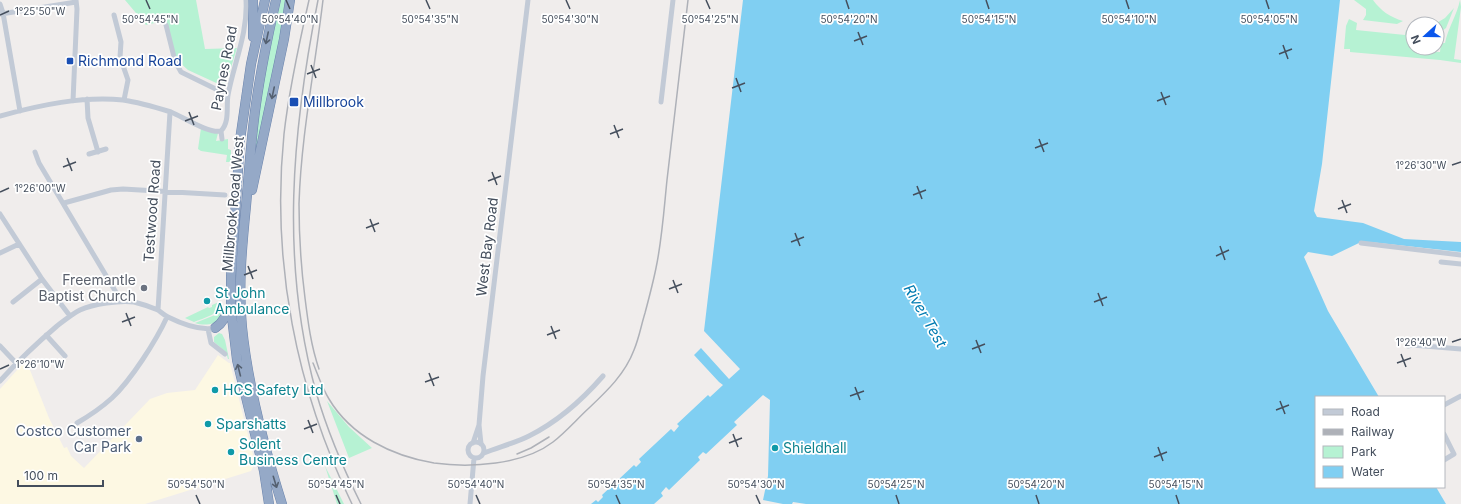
<svg xmlns="http://www.w3.org/2000/svg" width="1461" height="504" font-family="Inter,sans-serif">
	<style>
		.commercial { fill: #fdf8e3 }
		.green { fill: #b6f2d3 }
		.water { fill: #80cff2 }
		.lines { fill: none; stroke-linecap: round; stroke-linejoin: round }
		.trunk-casing { stroke: #6b84ac; stroke-width: 10 }
		.minor { stroke: #c2cad6; stroke-width: 5 }
		.trunk { stroke: #95a9c7; stroke-width: 9 }
		.rail { stroke: #aeb1b8; stroke-width: 1.5 }
		.oneway { stroke: #546071 }
		.ticks { fill: none; stroke: #444e5c; stroke-width: 1.5 }
		.transit-dot { fill: #1a4fb4; stroke: #fff; stroke-width: 1.5 }
		.worship-dot { fill: #6b7280; stroke: #fff; stroke-width: 1.5 }
		.culture-dot { fill: #0f9aa8; stroke: #fff; stroke-width: 1.5 }
		.service-dot { fill: #5c6f8a; stroke: #fff; stroke-width: 1.5 }
		.labels { text-anchor: middle; stroke-width: 3.5; stroke-linejoin: round; paint-order: stroke }
		.transit-label { font-size: 14px; fill: #164399; stroke: #fff; text-anchor: start }
		.street-label { font-size: 14px; fill: #444e5c; stroke: #fff }
		.worship-label { font-size: 14px; fill: #5b616d; stroke: #fff; text-anchor: end }
		.culture-label { font-size: 14px; fill: #0d838f; stroke: #fff; text-anchor: start }
		.service-label { font-size: 14px; fill: #4e5e75; stroke: #fff; text-anchor: end }
		.water-label { font-size: 15px; font-style: italic; fill: #017bb1; stroke: #fff }
		.ticks-label { font-size: 10px; text-anchor: middle; fill: #444e5c; stroke: #fff; stroke-width: 3.5; stroke-linejoin: round; paint-order: stroke }
	</style>
	<rect width="100%" height="100%" fill="#f0edec"/>
	<path class="commercial" d="M218,355L229,363H230L255,463L251,471L145,504H0V389L26,360L49,418L64,448L67,447L71,456L84,468L150,399L167,393L195,390Z"/>
	<path class="green" d="M125,0H196L205,49L237,48L225,87L188,70L177,60L166,25L159,22L146,25Z
		M281,0H285V10L270,89L256,148L252,177L251,161L267,59Z
		M1354,0H1373C1381,11 1390,17 1403,21L1397,24L1363,20L1366,15V9Z
		M1460,0L1461,7L1454,59L1461,60V63L1440,60L1350,52V49H1344L1346,26L1349,19L1357,23L1356,30L1405,35L1406,30L1413,29V48H1423V51L1440,52L1441,43H1445C1448,28 1457,15 1460,0Z
		M1454,8L1446,28L1437,35V24H1435L1445,18Z
		M201,128L218,133L216,141L228,139V149L231,150V162H226L227,155L201,151L198,149Z
		M219,302H222C222,314 203,318 194,322L185,318L208,307L209,308L212,307V305Z
		M220,313L222,318C214,325 204,326 195,323Z
		M219,333L222,334L225,340L229,359H228L226,352L214,342V337Z
		M327,401L349,427L372,448L349,458Z
		M325,466L344,504H337Z"/>
	<path class="water" d="M743,0H1340L1322,164L1314,211L1317,217L1363,223L1404,239L1461,242V252L1370,242H1361L1332,256L1308,252L1304,257L1328,311L1379,397H1316V487H1436L1446,504H806L793,502L792,504H783L763,500L768,476L770,400L763,395L734,422L737,425L706,454L703,452L698,457L700,460L669,490L666,487L661,493L663,496L654,504H591L596,500L598,502L603,497L602,495L634,465L636,467L641,462L639,459L671,429L674,432L679,426L677,424L708,395L710,397L723,385L719,382L694,355L701,348L729,379L740,369L704,331Z"/>
	<g class="lines">
		<g class="trunk-casing">
			<path id="trunk" d="M265,0L251,64L240,140L231,276V309L237,360L264,471L269,504
				M276,0C268,35 261,69 256,104C251,138 249,172 246,206C242,246 238,287 242,327C248,387 264,447 282,504
				M253,37V0
				M252,190L284,39L290,0
				M215,328L220,324L231,309"/>
		</g>
		<path class="minor" d="M0,4L3,13L20,111
			M1,14L76,2
			M114,15L121,42L120,57L128,80L124,100
			M166,25L175,61L181,72L228,95
			M87,99L88,118L98,152
			M73,101L77,9L76,0
			M661,102L673,0
			M0,116C40,105 82,96 123,100C137,102 158,108 171,112C183,117 209,134 221,131
			M222,139L221,131C230,122 226,106 228,95C234,63 248,33 246,0
			M35,152L39,163L117,294L119,302
			M89,154L106,149
			M64,203L111,190L123,189L225,195
			M0,214L42,279L70,316
			M1361,243L1461,255
			M0,253L19,244
			M1441,262L1461,264
			M13,302L42,279
			M158,310L170,112
			M208,329L211,343L225,354
			M46,335L65,356
			M0,346L16,363
			M1408,346L1412,345L1461,349
			M0,381C18,361 37,343 57,326C65,320 72,314 80,310C93,304 120,300 134,302C142,304 151,307 158,310C161,312 164,315 168,317C182,324 199,331 215,328
			M1444,405L1461,396
			M77,423C89,416 101,408 112,398C131,380 156,341 167,317
			M1444,434L1454,454L1444,460
			M468 450a8 8 0 1 1 16 0a8 8 0 1 1-16 0Z
			M473,443L479,425
			M481,444L479,425L483,376L528,0
			M484,453C499,447 515,443 529,436C557,422 583,399 603,376
			M470,504L474,458"/>
		<use href="#trunk" class="trunk"/>
		<path class="rail" d="M309,0C299,44 289,89 284,134C271,262 296,389 352,504
			M318,0C292,131 280,261 316,392C327,430 343,468 361,504
			M313,363C318,375 322,388 329,399C351,436 392,456 434,463C470,468 523,465 553,442C566,432 577,419 589,408C607,391 625,374 634,350C639,338 641,326 645,313C649,298 653,283 656,268C662,240 664,209 667,180C674,120 681,60 688,0
			M319,369C311,346 308,322 305,298C301,267 299,235 299,204C301,136 315,68 323,0
			M517,454L531,448L549,437"/>
	</g>
	<defs><path id="oneway-shaft" d="M-6 0H5M1.5-3L5.5 0L1.5 3" fill="none" stroke-width="1.6" stroke-linecap="round" stroke-linejoin="round"/></defs>
	<g class="oneway">
		<use href="#oneway-shaft" transform="translate(267 38) rotate(102)"/>
		<use href="#oneway-shaft" transform="translate(273 93) rotate(102)"/>
		<use href="#oneway-shaft" transform="translate(239 370) rotate(-104)"/>
		<use href="#oneway-shaft" transform="translate(275 482) rotate(73)"/>
	</g>
	<path class="ticks" d="M146,0L150,9M286,0L290,9M426,0L430,9M566,0L570,9M706,0L710,9M846,0L849,9M986,0L989,9M1126,0L1129,9M1266,0L1269,9M0,15L9,11M858,32L863,45M854,41L867,36M1283,45L1288,59M1279,54L1292,49M311,65L316,78M307,74L320,69M736,78L741,92M732,88L745,83M1161,92L1166,105M1157,101L1170,96M189,112L194,125M185,121L198,116M614,125L619,138M610,134L623,129M1039,139L1044,152M1035,148L1048,143M67,158L72,171M1452,165L1461,162M63,167L76,162M492,172L497,185M488,181L501,176M917,186L922,199M0,192L9,188M913,195L926,190M1342,200L1347,213M1338,209L1351,204M370,219L375,232M366,228L379,223M795,233L800,246M791,242L804,237M1220,246L1225,260M1216,256L1229,250M248,266L253,279M244,275L257,270M673,280L678,293M669,289L682,284M1098,293L1103,306M1094,302L1107,297M126,313L131,326M122,322L135,317M551,326L556,339M547,335L560,330M976,340L981,353M1452,342L1461,339M972,349L985,344M1401,354L1406,367M1397,363L1411,358M0,369L9,365M429,373L434,386M425,382L439,377M855,387L860,400M850,396L864,391M1280,401L1285,414M1276,410L1289,405M308,420L313,433M304,429L317,424M733,434L738,447M729,443L742,438M1158,447L1163,461M1154,457L1167,452M196,495L200,504M336,495L340,504M476,495L480,504M616,495L620,504M756,495L760,504M896,495L899,504M1036,495L1039,504M1176,495L1179,504"/>
	<g class="transit-dot">
		<rect x="66" y="57" width="8" height="8" rx="2"/>
		<rect x="289" y="97" width="10" height="10" rx="2"/>
	</g>
	<circle class="worship-dot" cx="144" cy="288" r="4"/>
	<g class="culture-dot">
		<circle cx="207" cy="301" r="4"/>
		<circle cx="215" cy="390" r="4"/>
		<circle cx="208" cy="424" r="4"/>
		<circle cx="775" cy="448" r="4"/>
		<circle cx="231" cy="452" r="4"/>
	</g>
	<circle class="service-dot" cx="139" cy="439" r="4"/>
	<g class="labels">
		<g class="transit-label">
			<text x="78" y="66">Richmond Road</text>
			<text x="303" y="107">Millbrook</text>
		</g>
		<g class="street-label">
			<text transform="translate(224 68) rotate(-79)" y="5">Paynes Road</text>
			<text transform="translate(233 204) rotate(-85)" y="5">Millbrook Road West</text>
			<text transform="translate(152 211) rotate(-86)" y="5">Testwood Road</text>
			<text transform="translate(487 247) rotate(-83)" y="5">West Bay Road</text>
		</g>
		<g class="worship-label">
			<text x="136" y="285">Freemantle<tspan x="136" dy="16">Baptist Church</tspan></text>
		</g>
		<g class="culture-label">
			<text x="215" y="298">St John<tspan x="215" dy="16">Ambulance</tspan></text>
			<text x="223" y="395">HCS Safety Ltd</text>
			<text x="216" y="429">Sparshatts</text>
			<text x="239" y="449">Solent<tspan x="239" dy="16">Business Centre</tspan></text>
			<text x="783" y="453">Shieldhall</text>
		</g>
		<g class="service-label">
			<text x="131" y="436">Costco Customer<tspan x="131" dy="16">Car Park</tspan></text>
		</g>
		<g class="water-label">
			<text transform="translate(925 316) rotate(60)" y="5">River Test</text>
		</g>
	</g>
	<g class="ticks-label">
		<text x="40" y="15">1°25'50"W</text>
		<text x="430" y="23">50°54'35"N</text>
		<text x="989" y="23">50°54'15"N</text>
		<text x="1269" y="23">50°54'05"N</text>
		<text x="150" y="23">50°54'45"N</text>
		<text x="290" y="23">50°54'40"N</text>
		<text x="570" y="23">50°54'30"N</text>
		<text x="710" y="23">50°54'25"N</text>
		<text x="849" y="23">50°54'20"N</text>
		<text x="1129" y="23">50°54'10"N</text>
		<text x="1421" y="169">1°26'30"W</text>
		<text x="40" y="192">1°26'00"W</text>
		<text x="1421" y="346">1°26'40"W</text>
		<text x="40" y="368">1°26'10"W</text>
		<text x="196" y="488">50°54'50"N</text>
		<text x="336" y="488">50°54'45"N</text>
		<text x="476" y="488">50°54'40"N</text>
		<text x="616" y="488">50°54'35"N</text>
		<text x="756" y="488">50°54'30"N</text>
		<text x="896" y="488">50°54'25"N</text>
		<text x="1036" y="488">50°54'20"N</text>
		<text x="1176" y="488">50°54'15"N</text>
	</g>
	<rect x="1315" y="396" width="130" height="92" fill="#ffffff" stroke="#b4b8be"/>
	<rect x="1323" y="409" width="20" height="6" fill="#c2cad6" stroke="#b4b8be"/>
	<text x="1351" y="416" font-size="12" fill="#444e5c">Road</text>
	<rect x="1323" y="429" width="20" height="6" fill="#aeb1b8" stroke="#b4b8be"/>
	<text x="1351" y="436" font-size="12" fill="#444e5c">Railway</text>
	<rect x="1323" y="446" width="20" height="12" fill="#b6f2d3" stroke="#b4b8be"/>
	<text x="1351" y="456" font-size="12" fill="#444e5c">Park</text>
	<rect x="1323" y="466" width="20" height="12" fill="#80cff2" stroke="#b4b8be"/>
	<text x="1351" y="476" font-size="12" fill="#444e5c">Water</text>
	<g transform="translate(1425 36) rotate(249)"><circle r="19" fill="#ffffff" stroke="#b4b8be"/>
	<path d="M0-3L7 15L0 10L-7 15Z" fill="#0b57ec"/>
	<text y="-6" font-size="11" font-weight="bold" text-anchor="middle" fill="#444e5c">N</text>
	</g>
	<path d="M18 480v6h85v-6" fill="none" stroke="#444e5c" stroke-width="2"/>
	<text x="24" y="480" font-size="12" fill="#444e5c" stroke="#ffffff" stroke-width="3" paint-order="stroke">100 m</text>
</svg>
